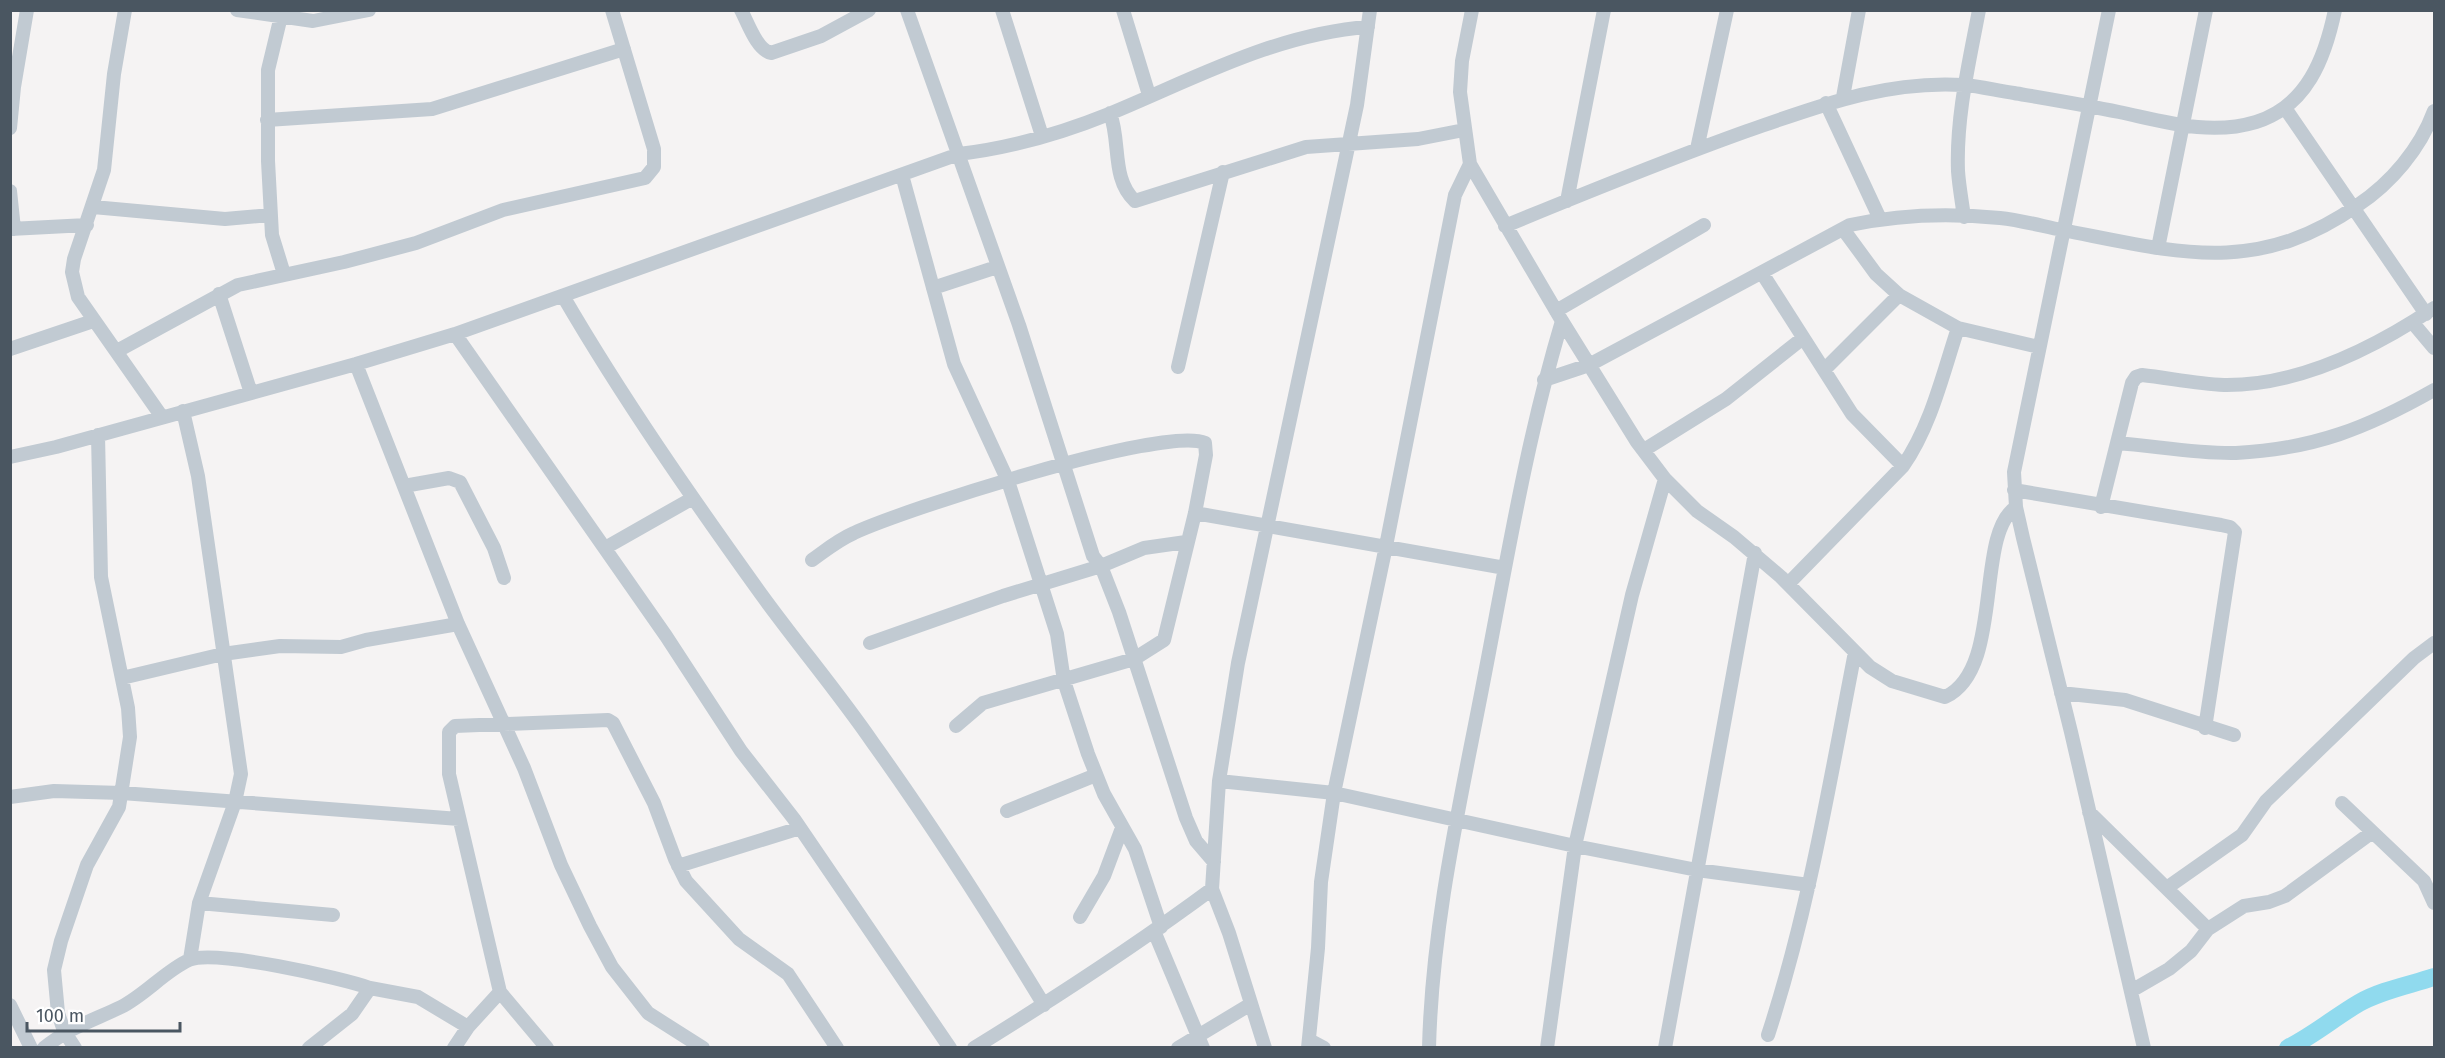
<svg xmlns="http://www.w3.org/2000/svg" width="2445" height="1058" font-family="'Fira Sans',sans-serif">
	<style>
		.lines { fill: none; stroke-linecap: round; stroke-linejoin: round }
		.river { stroke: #90daee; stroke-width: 18 }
		.minor { stroke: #c1cad2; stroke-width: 14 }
	</style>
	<rect width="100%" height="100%" fill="#f5f3f3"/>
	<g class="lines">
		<path class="river" d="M2288,1048C2314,1035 2335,1017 2359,1003C2382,990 2410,985 2434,977"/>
		<path class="minor" d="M125,10L114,74L104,170L74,259L72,272L78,297L162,417
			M237,10L313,21L369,10
			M741,10C748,23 757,50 771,53L821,36L869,10
			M907,10L1019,325L1093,556L1101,566L1119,612L1186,818L1196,841L1214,862
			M1002,10L1042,136
			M1123,10L1149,95
			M1472,10L1462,61L1460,92L1470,164L1562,321L1637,442L1665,479L1697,511L1734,537L1781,577L1870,667L1892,681L1945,697C2005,669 1974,535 2016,507
			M2109,10L2014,472L2016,507L2023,538L2071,732L2144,1048
			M281,16L268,70V161L272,235L284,274
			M1843,97L1859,10
			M1826,103L1880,219
			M2285,108L2426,314
			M1110,113C1121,142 1111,179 1135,201L1306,147L1418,139L1464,130
			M267,120L432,109L624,49
			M10,128L14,87L27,10
			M1697,149L1727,10
			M902,175L954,364L1008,481L1057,634L1064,681L1088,754L1104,794L1135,849L1161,927
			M10,191L14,229
			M1567,201L1604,10
			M93,207L225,219L270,215
			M1964,217C1962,202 1959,186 1958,171C1956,117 1969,63 1979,10
			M1505,226C1585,193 1666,160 1747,131C1819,106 1886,80 1964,85C1980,86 1998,91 2014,93C2049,99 2085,105 2119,112C2166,122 2210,136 2256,122C2307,106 2325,58 2335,10
			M10,229L87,225
			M1843,229L1876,274L1899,295L1958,328L2039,347
			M2158,248L2206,10
			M1762,273L1852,414L1903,466
			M933,288L997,267
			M219,294L251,393
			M563,296C623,399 692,498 761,594C798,645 838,692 873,743C934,828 990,916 1044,1005
			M1556,311L1704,225
			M2413,323L2434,348
			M455,334L666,636L741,751L794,819L950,1048
			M10,349L93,321
			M117,351L238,285L344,262L416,243L503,210L645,178L654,167V149L612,10
			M356,364L458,624L524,768L561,865L590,926L612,967L648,1013L703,1048
			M1178,367L1223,172
			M1824,370L1899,295
			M1544,380L1589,365L1850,225C1897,215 1951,213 2000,218C2020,220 2042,226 2062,230C2176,252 2255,277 2358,205C2391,183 2420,149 2434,111
			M183,411L198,476L241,774L235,802L199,903L190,959
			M2117,443C2156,446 2197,454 2236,453C2314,449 2367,428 2434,390
			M1644,450L1726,399L1803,338
			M10,457L56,447L356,364L455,334L959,154C1010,148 1062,133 1109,114C1194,79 1275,34 1368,27
			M404,486L449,478L460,482L494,548L504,578
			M2014,490L2221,525L2230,527L2235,532L2205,728
			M2101,507L2132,383L2136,377L2142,375C2169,378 2197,384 2224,385C2299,386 2374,348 2434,308
			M1195,513L1505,568
			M605,548L693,498
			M812,560C826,550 838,540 854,533C903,510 1165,425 1205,443L1206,455L1195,513L1164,640L1134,659L983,703L956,726
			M1788,584L1903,466C1931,426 1943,373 1958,328
			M870,643L1003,596L1101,566L1144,548L1186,542
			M122,678L223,654L280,646L341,647L366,640L458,624
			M2061,693L2125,700L2234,735
			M1219,781L1334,793L1575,846L1697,870L1809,885
			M10,797L54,791L122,793L459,819
			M2342,803L2424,881L2434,903
			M1007,811L1096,775
			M2089,812L2208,929
			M678,866L800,828
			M2168,887L2242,835L2266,801L2414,658L2434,643
			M199,903L333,915
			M1080,917L1104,876L1122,828
			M1154,931L1203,1048
			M2131,991L2169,969L2191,951L2208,929L2244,906L2269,902L2285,896L2371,833
			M10,1005L31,1048
			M1768,1035C1809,910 1830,780 1855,652
			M1309,1040L1324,1048
			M44,1048C68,1028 94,1020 121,1007C145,995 165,971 189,960C214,949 342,978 370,988
			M75,1048L64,1031L58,1013L54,970L61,941L87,865L119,807L130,737L128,708L101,577L98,435
			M309,1048L352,1014L370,988L418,997L468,1027L500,992
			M454,1048L468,1027
			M547,1048L500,992L449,774V732L455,726L608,720L613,723L654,803L675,859L686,881L739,939L788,974L837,1048
			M974,1048C1055,998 1135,946 1212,889
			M1178,1048L1251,1004
			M1265,1048L1229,933L1212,889L1219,781L1238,663L1357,105L1370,10
			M1308,1048L1318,948L1321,882L1334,793L1386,546L1455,195L1470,164
			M1429,1048C1432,926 1459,808 1482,689C1506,566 1526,441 1562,321
			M1547,1048L1575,846L1632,595L1665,479
			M1665,1048L1755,553"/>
	</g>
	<rect width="2445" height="1058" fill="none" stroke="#4a5661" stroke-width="24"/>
	<path d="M27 1022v9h153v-9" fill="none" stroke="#4a5661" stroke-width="3"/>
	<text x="36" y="1022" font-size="18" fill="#4a5661" stroke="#ffffff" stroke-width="4.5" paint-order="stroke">100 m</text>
</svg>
